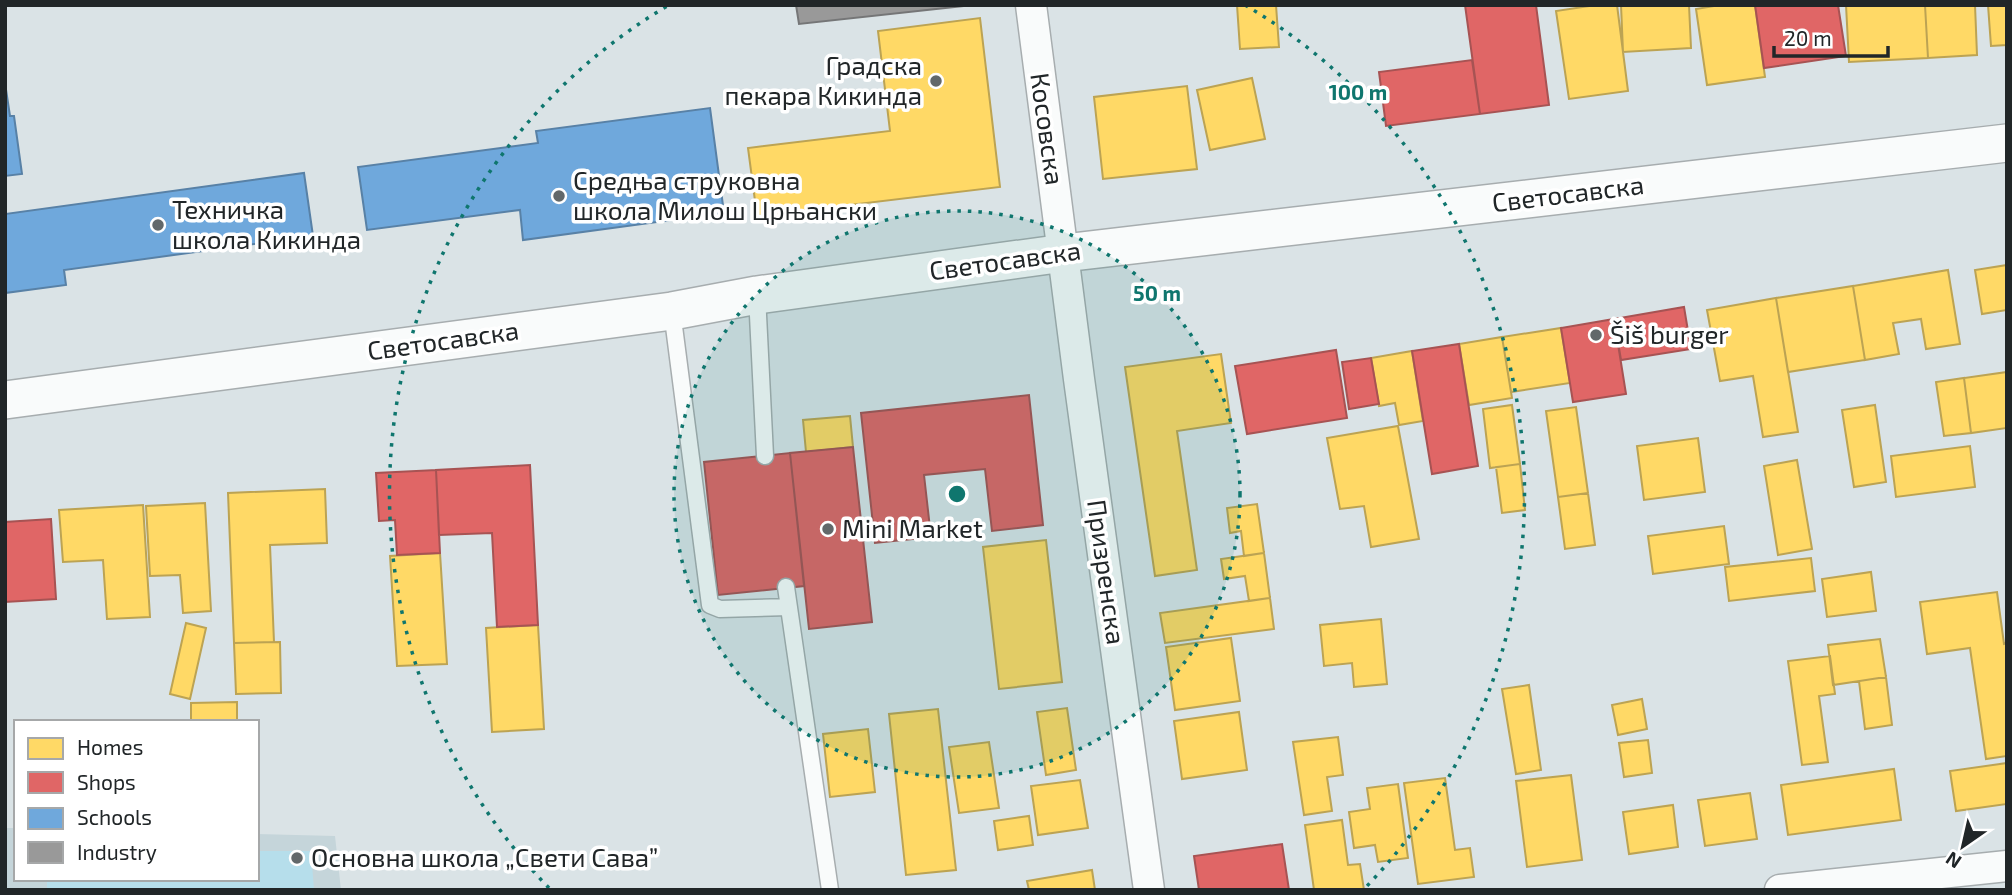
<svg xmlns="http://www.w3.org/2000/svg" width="2012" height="895" font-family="'Exo 2',sans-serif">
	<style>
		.built { fill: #c5d5da }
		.pitch { fill: #b6deeb }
		.homes { fill: #ffd966; stroke: #bca353; stroke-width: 2 }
		.shops { fill: #e06666; stroke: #a75353; stroke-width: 2 }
		.schools { fill: #6fa8dc; stroke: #5881a6; stroke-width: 2 }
		.industry { fill: #999; stroke: #757677; stroke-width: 2 }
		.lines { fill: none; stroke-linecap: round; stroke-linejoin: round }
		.service-casing { stroke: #a7adaf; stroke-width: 19 }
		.minor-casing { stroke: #a7adaf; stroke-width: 33 }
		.tertiary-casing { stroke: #a7adaf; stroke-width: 40 }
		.service { stroke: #f9fbfb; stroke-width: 16 }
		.minor { stroke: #f9fbfb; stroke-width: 30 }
		.tertiary { stroke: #f9fbfb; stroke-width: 37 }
		.ring { fill: none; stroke: #0f766e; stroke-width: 3.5; stroke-dasharray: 3.5 7 }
		.poi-dot { fill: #62686a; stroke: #fff; stroke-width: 2.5 }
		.labels { text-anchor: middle; stroke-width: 7; stroke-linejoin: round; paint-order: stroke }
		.poi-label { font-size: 26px; fill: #212628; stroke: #fff; text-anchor: start }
		.street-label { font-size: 26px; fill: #212628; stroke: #fff }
		.centre { fill: #0f766e; stroke: #fff; stroke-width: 3.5 }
		.ring-label { font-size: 21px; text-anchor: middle; font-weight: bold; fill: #0f766e; stroke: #fff; stroke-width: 7; stroke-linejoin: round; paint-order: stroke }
	</style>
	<rect width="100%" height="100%" fill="#dae3e6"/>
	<path class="built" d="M5,828H16V879H257V834L335,836L341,890H5Z"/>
	<path class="pitch" d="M257,851H311L314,890H47V879H257Z"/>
	<path class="homes" d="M1237,5H1276L1279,47L1240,49Z
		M1596,5H1617L1628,91L1569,99L1556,11Z
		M1621,5H1689L1691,48L1623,52Z
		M1720,5H1755L1765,77L1707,85L1696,9Z
		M1846,5H1925L1928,58L1849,62Z
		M1925,5H1975L1977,55L1928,58Z
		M1988,5H2007V45L1991,46Z
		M980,18L1000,187L757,216L748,148L890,131L878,31Z
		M1252,78L1265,139L1210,150L1197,90Z
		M1187,86L1197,169L1103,179L1094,97Z
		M2007,265V310L1982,314L1975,270Z
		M1948,270L1960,344L1926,349L1921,319L1893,323L1899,354L1865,360L1853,286Z
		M1853,286L1865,360L1788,372L1776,298Z
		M1776,298L1798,432L1763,437L1753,376L1720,381L1707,310Z
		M1561,328L1570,383L1511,392L1502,337Z
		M1502,337L1512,398L1469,405L1459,344Z
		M1412,351L1423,421L1399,425L1395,403L1379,406L1371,358Z
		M1221,354L1231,423L1177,431L1197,570L1155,576L1125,367Z
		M2007,372V428L1971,433L1964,378Z
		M1964,378L1971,433L1944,436L1936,382Z
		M1512,405L1520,464L1490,468L1483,409Z
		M1875,405L1886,482L1854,487L1842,410Z
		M1576,407L1588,493L1558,497L1546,411Z
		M850,416L853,447L806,452L803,420Z
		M1398,426L1419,539L1371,547L1364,506L1340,509L1327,438Z
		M1698,438L1705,492L1644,500L1637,446Z
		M1970,446L1975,487L1896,497L1891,456Z
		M1797,460L1812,549L1778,555L1764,466Z
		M1520,464L1525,510L1502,513L1496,467Z
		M325,489L327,543L270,545L274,642L234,643L228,493Z
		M1588,493L1595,545L1565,549L1558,497Z
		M205,503L211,611L183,613L180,575L150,576L146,506Z
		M1257,504L1264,553L1244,556L1241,531L1230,533L1227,508Z
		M143,505L150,617L107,619L103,560L63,562L59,510Z
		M1724,526L1729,564L1653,574L1648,536Z
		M1046,540L1062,682L999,689L983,547Z
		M440,553L447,664L397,666L390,556Z
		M1264,553L1270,598L1249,601L1245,576L1224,579L1221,559Z
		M1811,558L1815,591L1729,601L1725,567Z
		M1871,572L1876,611L1827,617L1822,579Z
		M1997,592L2004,644L2007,643V756L1986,759L1970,648L1927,654L1920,602Z
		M1270,598L1274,629L1165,643L1160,613Z
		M1381,619L1387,684L1354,687L1352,663L1324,666L1320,625Z
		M186,623L206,628L190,699L170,694Z
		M538,625L544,729L492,732L486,628Z
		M1231,638L1240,701L1175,710L1166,647Z
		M1880,639L1886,677L1833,685L1828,645Z
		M280,642L281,693L236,694L234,643Z
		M1830,656L1835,694L1819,696L1828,762L1802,765L1788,661Z
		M1886,677L1892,725L1865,729L1859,681Z
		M1529,685L1541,770L1516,774L1502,689Z
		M1642,699L1647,729L1618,735L1612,705Z
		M237,702V722H191V703Z
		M1067,708L1076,770L1046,775L1037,712Z
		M938,709L956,870L906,875L889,714Z
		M1239,712L1247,770L1182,779L1174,721Z
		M868,729L875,792L830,797L823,734Z
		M1338,737L1343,775L1327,777L1332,811L1304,815L1293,742Z
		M1648,740L1652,773L1624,777L1619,743Z
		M989,742L999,808L959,813L949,747Z
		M2007,763V804L1956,811L1950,771Z
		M1894,769L1901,820L1788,835L1781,785Z
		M1571,775L1582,860L1527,867L1516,781Z
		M1445,778L1455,850L1470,848L1474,877L1418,884L1404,783Z
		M1080,780L1088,828L1038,835L1031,786Z
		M1398,784L1408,858L1378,862L1375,845L1354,848L1349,812L1370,809L1367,788Z
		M1750,793L1757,839L1705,846L1698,800Z
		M1673,805L1678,847L1629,854L1623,812Z
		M1029,816L1033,845L998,850L994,821Z
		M1342,820L1348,865L1360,864L1364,890H1314L1305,825Z
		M1092,870L1095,890H1029L1027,881Z"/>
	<path class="shops" d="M1465,5H1536L1549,105L1480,114Z
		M1755,5H1838L1846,56L1764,68Z
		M1472,60L1480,114L1386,126L1379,72Z
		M1684,307L1691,349L1621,360L1614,319Z
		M1614,319L1626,394L1573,402L1561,328Z
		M1459,344L1478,466L1432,474L1412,351Z
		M1336,350L1347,418L1247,434L1235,366Z
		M1371,358L1379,404L1349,409L1342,362Z
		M1029,395L1043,525L992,531L985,469L924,475L931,537L875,543L861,413Z
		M853,447L872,622L809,629L790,453Z
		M790,453L804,586L718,595L704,462Z
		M530,465L538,625L497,627L492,533L439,535L436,470Z
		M436,470L440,553L397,555L395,520L379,521L376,473Z
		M51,519L56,599L5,602V522Z
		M1282,844L1289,890H1199L1194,856Z"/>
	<path class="schools" d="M5,83L10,116H14L22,174L5,176Z
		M710,108L724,213L523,240L520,210L367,230L358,167L538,143L536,131Z
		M304,173L313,236L64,270L66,285L5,293V214Z"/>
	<path class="industry" d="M796,5H973L799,24Z"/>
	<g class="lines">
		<g class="service-casing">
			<path id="service" d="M757,295L765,456
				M672,311L710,605L720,609L789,607
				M786,587L830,890"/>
		</g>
		<g class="minor-casing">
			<path id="minor" d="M1031,5L1079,379L1149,890
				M1780,890L2007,866"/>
		</g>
		<g class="tertiary-casing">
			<path id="tertiary" d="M5,400L672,311L757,295L1064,253L2007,143"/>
		</g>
		<use href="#service" class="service"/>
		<use href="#minor" class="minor"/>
		<use href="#tertiary" class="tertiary"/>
	</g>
	<circle cx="957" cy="494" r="283" fill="#0f766e" fill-opacity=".12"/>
	<g class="ring">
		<circle cx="957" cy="494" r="283"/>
		<path d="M549 888A567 567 0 0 1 669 5M1245 5A567 567 0 0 1 1365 888"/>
	</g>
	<g class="poi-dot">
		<circle cx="936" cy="81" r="7"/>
		<circle cx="559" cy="196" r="7"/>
		<circle cx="158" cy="225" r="7"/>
		<circle cx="1596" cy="335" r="7"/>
		<circle cx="828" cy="529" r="7"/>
		<circle cx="297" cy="858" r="7"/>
	</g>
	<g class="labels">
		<g class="poi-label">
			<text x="922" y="75" text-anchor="end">Градска<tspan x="922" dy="30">пекара Кикинда</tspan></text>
			<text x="573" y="190">Средња струковна<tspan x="573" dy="30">школа Милош Црњански</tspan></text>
			<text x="172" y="219">Техничка<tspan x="172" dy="30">школа Кикинда</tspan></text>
			<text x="1610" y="344">Šiš burger</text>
			<text x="842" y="538">Mini Market</text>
			<text x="311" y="867">Основна школа „Свети Сава”</text>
		</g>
		<g class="street-label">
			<text transform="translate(1047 129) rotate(82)" y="9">Косовска</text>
			<text transform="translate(1568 194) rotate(-7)" y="9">Светосавска</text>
			<text transform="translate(1005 261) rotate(-8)" y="9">Светосавска</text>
			<text transform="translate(443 341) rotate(-8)" y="9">Светосавска</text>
			<text transform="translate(1106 572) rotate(82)" y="9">Призренска</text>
		</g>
	</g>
	<circle cx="957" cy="494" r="10" class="centre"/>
	<g class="ring-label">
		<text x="1358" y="100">100 m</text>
		<text x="1157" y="301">50 m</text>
	</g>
	<rect width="2012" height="895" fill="none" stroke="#212628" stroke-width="14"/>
	<rect x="14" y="720" width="245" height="161" fill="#ffffff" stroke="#a6a8a9" stroke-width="2"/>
	<rect x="28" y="738" width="35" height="21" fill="#ffd966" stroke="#a6a8a9" stroke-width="2"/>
	<text x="77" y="755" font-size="21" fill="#212628">Homes</text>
	<rect x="28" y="772" width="35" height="21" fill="#e06666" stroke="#a6a8a9" stroke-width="2"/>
	<text x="77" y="790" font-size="21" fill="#212628">Shops</text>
	<rect x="28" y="808" width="35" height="21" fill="#6fa8dc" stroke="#a6a8a9" stroke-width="2"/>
	<text x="77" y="825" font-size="21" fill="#212628">Schools</text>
	<rect x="28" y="842" width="35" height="21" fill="#999999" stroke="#a6a8a9" stroke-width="2"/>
	<text x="77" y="860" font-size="21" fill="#212628">Industry</text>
	<g transform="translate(1963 846) rotate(214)" stroke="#ffffff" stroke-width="5" paint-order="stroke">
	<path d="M0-5L12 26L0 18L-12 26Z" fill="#212628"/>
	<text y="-10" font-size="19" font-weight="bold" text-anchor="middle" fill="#212628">N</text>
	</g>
	<path d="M1774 46v10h114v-10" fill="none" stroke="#212628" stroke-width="3.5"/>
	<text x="1784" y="46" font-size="21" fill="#212628" stroke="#ffffff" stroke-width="5" paint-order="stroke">20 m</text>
</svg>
